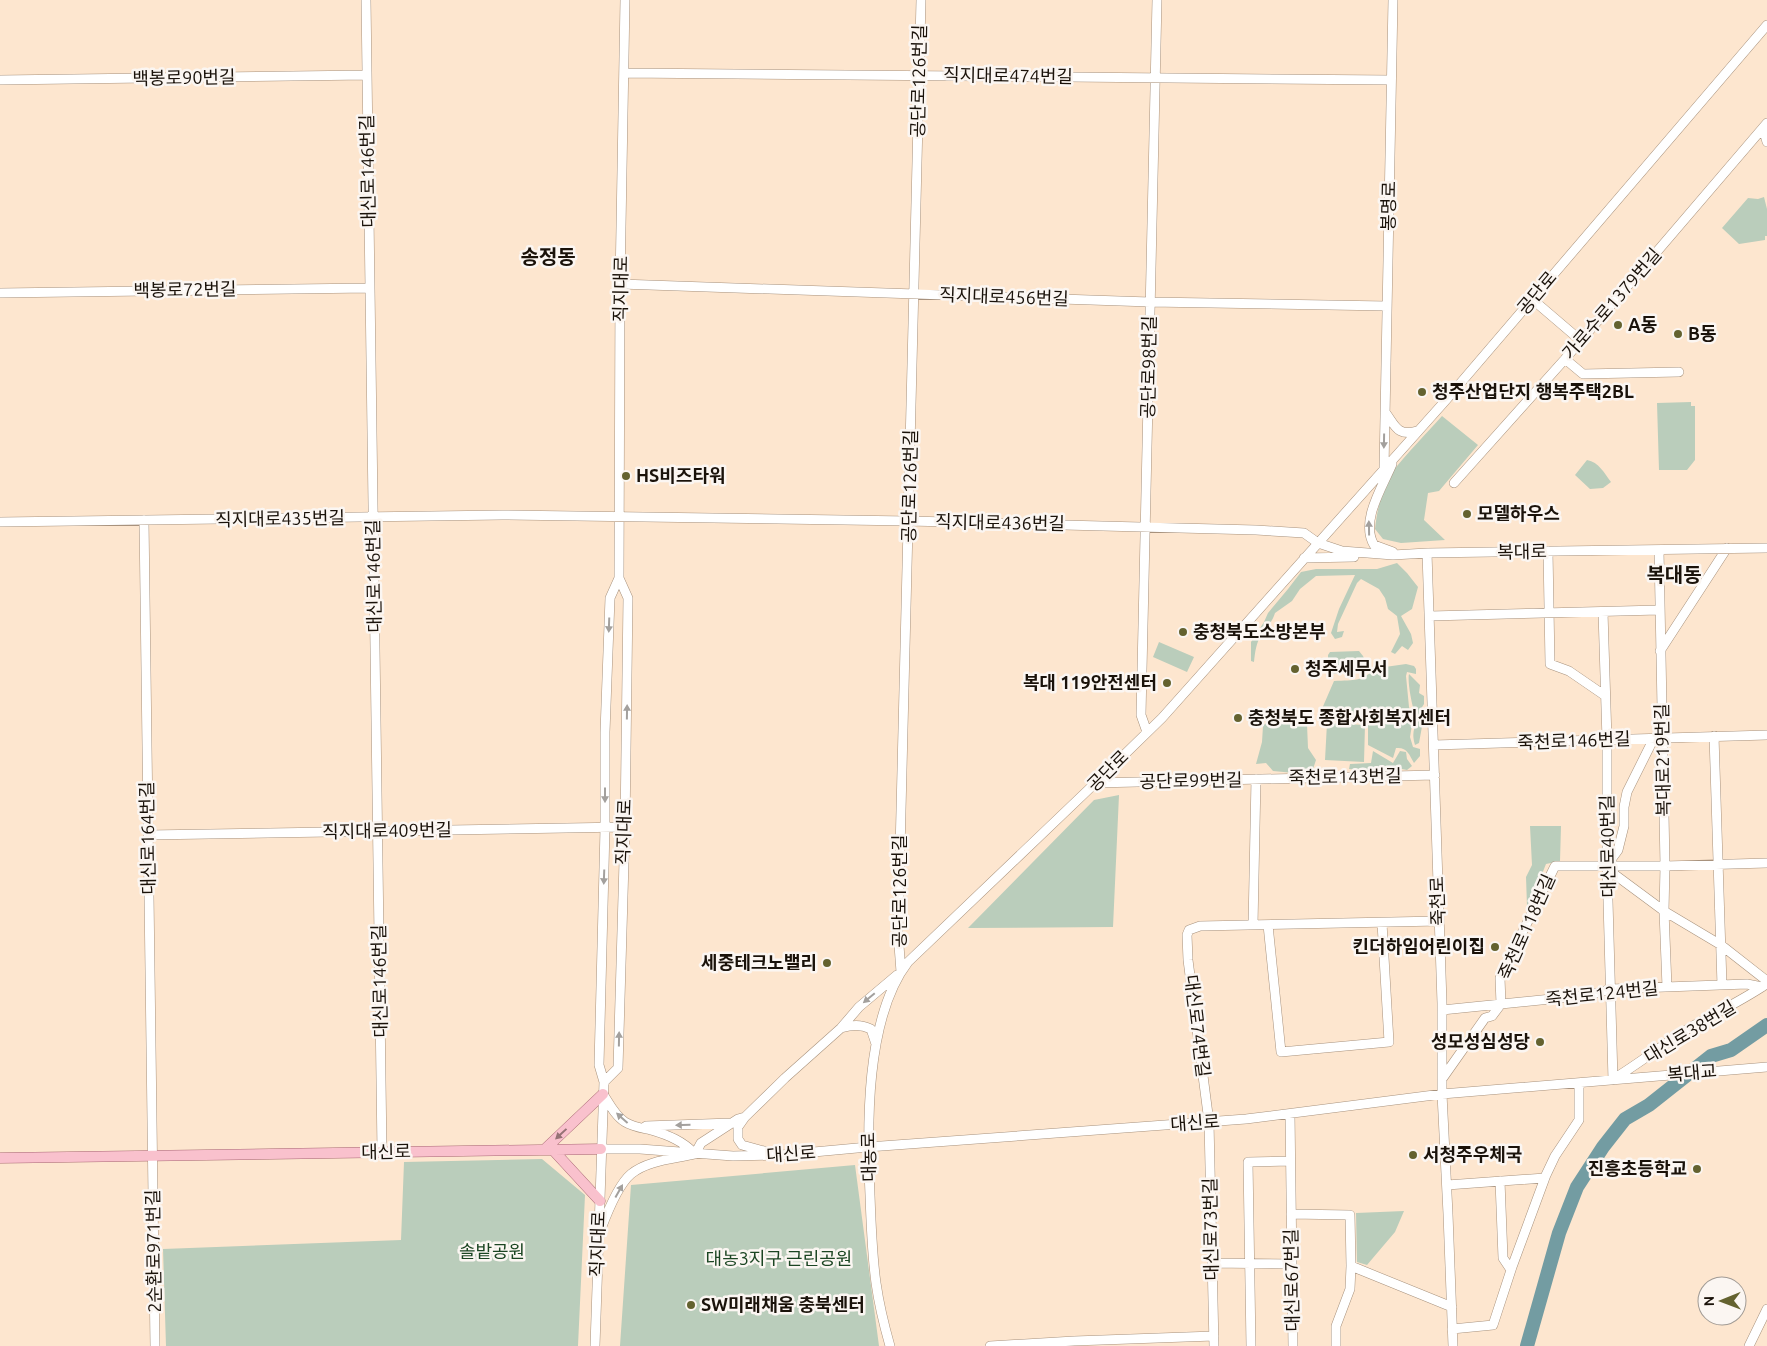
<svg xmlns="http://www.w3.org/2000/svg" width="1767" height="1346" font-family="Ubuntu,'Noto Sans KR',sans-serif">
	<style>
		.green { fill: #bacdbb }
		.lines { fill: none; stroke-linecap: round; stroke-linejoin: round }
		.river { stroke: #739ca2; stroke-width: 14 }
		.minor-casing { stroke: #a8927d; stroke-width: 10 }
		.major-casing { stroke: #a86873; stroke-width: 11 }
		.minor { stroke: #fff; stroke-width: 9 }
		.major { stroke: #f9c1cd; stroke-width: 10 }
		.oneway { fill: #a3a09d }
		.oneway2 { fill: #957275 }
		.poi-dot { fill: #64622f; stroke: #fbf6f2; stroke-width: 2 }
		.labels { text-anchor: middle; stroke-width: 5; stroke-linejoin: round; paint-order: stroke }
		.street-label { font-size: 18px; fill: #1a120a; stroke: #fbf6f2 }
		.poi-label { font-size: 18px; font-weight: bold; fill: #1a120a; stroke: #fbf6f2; text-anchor: start }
		.park-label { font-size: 18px; fill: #1b4522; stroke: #fbf6f2 }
		.quarter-label { font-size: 20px; font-weight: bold; fill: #1a120a; stroke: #fbf6f2 }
	</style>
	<rect width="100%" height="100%" fill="#fde6cf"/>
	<path class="green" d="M1764,197L1767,209V236H1765V240L1739,244L1722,228L1748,198L1758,199Z
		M1691,402V406H1695V460L1687,470H1659L1657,403Z
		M1442,416L1478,445L1439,491L1428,493L1424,520L1445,540L1401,543L1383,539L1375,529C1377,510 1382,487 1393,471C1408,452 1426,434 1442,416Z
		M1587,460C1599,462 1604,473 1611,482L1603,488L1590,489L1575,475Z
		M1397,563L1407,573L1418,587L1412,609L1401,616L1411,634L1413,643L1408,650L1402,646L1395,654L1391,652L1400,634L1397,616L1388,609L1385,598L1379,589L1361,579L1357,583L1338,624L1337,632L1344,631L1342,637L1335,639L1331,633L1339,609L1355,575L1316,576L1300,589L1292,601L1275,613C1272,623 1267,626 1262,634C1256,642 1255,653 1254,662L1251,661V642L1264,622L1268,613L1288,589L1301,572L1316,569H1377Z
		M1159,642L1194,657L1187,672L1153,657Z
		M1359,651L1363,656L1366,663L1361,672L1331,674L1328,672V655L1330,652Z
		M1406,664L1414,666L1416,669V674L1407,672L1406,676L1409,707L1413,719L1410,737L1413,747L1420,749V756L1414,763C1409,754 1407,747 1396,748L1393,758L1368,745V728L1364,719L1331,716L1320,719L1321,711L1334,681C1355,680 1362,682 1378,666L1385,667Z
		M1409,674L1420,685L1419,693L1424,696V704L1419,712L1423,721L1419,743L1415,745C1412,735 1413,729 1418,720C1413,714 1407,681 1409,674Z
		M1273,716L1307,724L1308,748L1316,760L1312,772L1305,774L1273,771L1266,763L1256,764L1262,742L1263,726Z
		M1327,723L1365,725L1364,762L1325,760Z
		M1373,751L1393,763L1400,751L1406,752L1407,759L1412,766L1407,770L1387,766L1369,771L1349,769L1350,764L1371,763Z
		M1119,795L1113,927L968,928L1094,800Z
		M1530,826H1561L1560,861L1546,864L1534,894L1527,906L1526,877L1532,865Z
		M542,1159L585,1195L578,1346H166L163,1249L401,1240L404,1162Z
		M855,1165L879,1346H620L631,1185Z
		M1404,1211L1395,1232L1367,1265L1357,1262L1356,1213Z"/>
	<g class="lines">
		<path class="river" d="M1527,1346L1559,1233L1577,1187L1603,1147L1625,1119L1649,1105L1711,1056L1731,1050L1767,1025"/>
		<g class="minor-casing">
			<path id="minor" d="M366,0L382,1152
				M624,73L1391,80
				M0,80L367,75
				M1763,128L1767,142
				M620,284L1150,302L1387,306
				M0,293L370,288
				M1532,299L1580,340
				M1565,359L1583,374L1679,372
				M1385,412C1395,425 1397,437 1417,431
				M1392,464C1382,488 1360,521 1374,545L1393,552
				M1384,469L1393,0
				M1454,483L1565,359L1767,123
				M144,520L155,1346
				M0,522L502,515L909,521L1256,530L1304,533L1318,543L1342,551L1393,555L1427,553L1767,548
				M1659,550L1665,866L1664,911
				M1548,551L1550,664L1569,671L1604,695
				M1427,553L1442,1003V1094L1448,1214L1453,1346
				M1304,558L1354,557
				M1603,612L1607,740V865L1613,1080
				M1430,616L1659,610
				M1660,651L1727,548
				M1147,732L1141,715L1157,0
				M1714,736L1722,985
				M1654,738L1627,792L1624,807V826L1618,850L1607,865L1614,874L1664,911
				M1434,745L1767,735
				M1096,783L1435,775
				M148,835L625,827
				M1253,925L1256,779
				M1268,925L1281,1052L1389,1042L1382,923
				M901,972L898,932L921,0
				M1667,987L1664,911L1721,945L1767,981
				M1442,1010L1590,995L1611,989L1747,984L1762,987
				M841,1028C852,1025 860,1024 871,1029L876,1044
				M1615,1078C1641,1062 1665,1043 1691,1027C1716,1013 1741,1001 1765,985
				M1442,1079L1485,1018L1492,1016L1501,1004L1500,978L1555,866H1665L1767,863
				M604,1082L618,1068L625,827L628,598L619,578
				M603,1094C609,1103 615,1116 625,1122C633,1127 642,1128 651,1130C668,1135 683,1141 695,1154
				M1290,1114L1293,1346
				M646,1126L731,1123
				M601,1149H640L733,1156L781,1155L868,1147L1246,1119L1442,1094L1767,1067
				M771,1153L742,1145L738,1139V1127L745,1117L785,1078L841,1028L859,1007L897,975
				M1500,1181L1503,1258L1511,1270
				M1447,1185L1545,1178
				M1291,1214L1350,1215L1351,1266L1350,1289L1336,1326V1346
				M601,1229C607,1213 619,1184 631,1174C648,1160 675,1159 695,1154L701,1143L738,1119L745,1117
				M1212,1263L1292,1264
				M1351,1266L1452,1307
				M1452,1329L1493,1325L1512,1267L1546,1175L1555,1156L1579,1120V1083
				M595,1346L604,1082L599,1065L605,828V732L610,598L619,578L620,284L625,0
				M890,1346C884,1325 879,1304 876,1283C872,1254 871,1224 870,1195C867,1128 865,1018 908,962L1088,790L1162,718L1446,400L1767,25
				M990,1346L1074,1341L1214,1336
				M1214,1346L1209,1122L1188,960L1187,935L1189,930L1200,926L1439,921
				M1251,1346L1248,1162L1290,1161
				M1749,1346L1767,1309"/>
		</g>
		<g class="major-casing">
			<path id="major" d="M544,1150L603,1094
				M553,1150L600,1201
				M0,1158L601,1149"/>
		</g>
		<use href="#minor" class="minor"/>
		<use href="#major" class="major"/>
	</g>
	<defs><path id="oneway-solid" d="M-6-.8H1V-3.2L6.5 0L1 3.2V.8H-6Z" transform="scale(1.25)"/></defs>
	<g class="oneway">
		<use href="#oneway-solid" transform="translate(1384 441) rotate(91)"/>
		<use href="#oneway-solid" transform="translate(1369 528) rotate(-91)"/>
		<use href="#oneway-solid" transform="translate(609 625) rotate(92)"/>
		<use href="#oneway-solid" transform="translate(627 712) rotate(-89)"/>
		<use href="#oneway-solid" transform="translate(605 795) rotate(90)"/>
		<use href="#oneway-solid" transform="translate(604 877) rotate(92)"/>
		<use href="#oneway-solid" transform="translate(869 998) rotate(140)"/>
		<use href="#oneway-solid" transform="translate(619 1039) rotate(-89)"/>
		<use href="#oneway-solid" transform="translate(622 1118) rotate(-138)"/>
		<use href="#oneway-solid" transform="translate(683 1125) rotate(178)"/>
		<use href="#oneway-solid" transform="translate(619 1191) rotate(-61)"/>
	</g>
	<use class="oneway2" href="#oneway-solid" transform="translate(561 1134) rotate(137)"/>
	<g class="poi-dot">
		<circle cx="1618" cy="325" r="5"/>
		<circle cx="1678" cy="334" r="5"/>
		<circle cx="1422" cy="392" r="5"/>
		<circle cx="626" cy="476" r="5"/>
		<circle cx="1467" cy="514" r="5"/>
		<circle cx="1183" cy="632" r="5"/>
		<circle cx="1295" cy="669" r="5"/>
		<circle cx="1167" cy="683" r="5"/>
		<circle cx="1238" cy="718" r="5"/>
		<circle cx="1495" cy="947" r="5"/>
		<circle cx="827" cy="963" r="5"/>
		<circle cx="1540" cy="1042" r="5"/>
		<circle cx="1413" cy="1155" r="5"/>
		<circle cx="1697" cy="1169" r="5"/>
		<circle cx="691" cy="1305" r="5"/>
	</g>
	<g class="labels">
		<g class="street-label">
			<text transform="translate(1008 76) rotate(1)" y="6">직지대로474번길</text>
			<text transform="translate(184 78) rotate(-1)" y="6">백봉로90번길</text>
			<text transform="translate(919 81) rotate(-89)" y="6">공단로126번길</text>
			<text transform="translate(368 171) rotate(-91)" y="6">대신로146번길</text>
			<text transform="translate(1389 206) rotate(-89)" y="6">봉명로</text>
			<text transform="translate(621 289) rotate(-89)" y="6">직지대로</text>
			<text transform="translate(185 290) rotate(-1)" y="6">백봉로72번길</text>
			<text transform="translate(1537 293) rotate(-50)" y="6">공단로</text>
			<text transform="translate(1004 297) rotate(2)" y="6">직지대로456번길</text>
			<text transform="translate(1612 304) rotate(-49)" y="6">가로수로1379번길</text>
			<text transform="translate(1149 367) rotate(-89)" y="6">공단로98번길</text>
			<text transform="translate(910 486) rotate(-89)" y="6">공단로126번길</text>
			<text transform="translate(280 519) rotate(-1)" y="6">직지대로435번길</text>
			<text transform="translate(1000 523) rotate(1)" y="6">직지대로436번길</text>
			<text transform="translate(1522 552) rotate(-1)" y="6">복대로</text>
			<text transform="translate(374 576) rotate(-91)" y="6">대신로146번길</text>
			<text transform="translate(1574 741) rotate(-2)" y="6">죽천로146번길</text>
			<text transform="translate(1663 760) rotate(-91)" y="6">복대로219번길</text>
			<text transform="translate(1108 771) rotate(-45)" y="6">공단로</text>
			<text transform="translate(1345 777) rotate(-1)" y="6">죽천로143번길</text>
			<text transform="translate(1191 781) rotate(-1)" y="6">공단로99번길</text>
			<text transform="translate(387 831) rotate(-1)" y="6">직지대로409번길</text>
			<text transform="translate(624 832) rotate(-88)" y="6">직지대로</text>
			<text transform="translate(148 838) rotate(-91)" y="6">대신로164번길</text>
			<text transform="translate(1608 846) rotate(-91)" y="6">대신로40번길</text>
			<text transform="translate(900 891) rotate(-90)" y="6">공단로126번길</text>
			<text transform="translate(1438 901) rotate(-92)" y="6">죽천로</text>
			<text transform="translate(1527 927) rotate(-66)" y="6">죽천로118번길</text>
			<text transform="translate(380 981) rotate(-91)" y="6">대신로146번길</text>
			<text transform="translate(1602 994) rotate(-6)" y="6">죽천로124번길</text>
			<text transform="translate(1197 1026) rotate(83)" y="6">대신로74번길</text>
			<text transform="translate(1690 1032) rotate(-31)" y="6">대신로38번길</text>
			<text transform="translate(1692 1073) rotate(-5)" y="6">복대교</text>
			<text transform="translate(1195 1123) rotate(-4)" y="6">대신로</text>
			<text transform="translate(386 1152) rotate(-1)" y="6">대신로</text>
			<text transform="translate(791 1154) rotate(-4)" y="6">대신로</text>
			<text transform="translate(869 1157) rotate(-91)" y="6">대농로</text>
			<text transform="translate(1211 1229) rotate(-91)" y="6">대신로73번길</text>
			<text transform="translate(598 1244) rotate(-88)" y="6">직지대로</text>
			<text transform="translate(154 1251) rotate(-91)" y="6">2순환로971번길</text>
			<text transform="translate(1292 1280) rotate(-91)" y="6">대신로67번길</text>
		</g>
		<g class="poi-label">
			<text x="1628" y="331">A동</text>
			<text x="1688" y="340">B동</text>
			<text x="1432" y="398">청주산업단지 행복주택2BL</text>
			<text x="636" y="482">HS비즈타워</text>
			<text x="1477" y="520">모델하우스</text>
			<text x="1193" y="638">충청북도소방본부</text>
			<text x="1305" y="675">청주세무서</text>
			<text x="1157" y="689" text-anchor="end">복대 119안전센터</text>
			<text x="1248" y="724">충청북도 종합사회복지센터</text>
			<text x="1485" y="953" text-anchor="end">킨더하임어린이집</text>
			<text x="817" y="969" text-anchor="end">세중테크노밸리</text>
			<text x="1530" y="1048" text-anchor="end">성모성심성당</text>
			<text x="1423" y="1161">서청주우체국</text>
			<text x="1687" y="1175" text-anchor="end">진흥초등학교</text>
			<text x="701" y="1311">SW미래채움 충북센터</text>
		</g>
		<g class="park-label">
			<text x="492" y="1258">솔밭공원</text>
			<text x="779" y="1265">대농3지구 근린공원</text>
		</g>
		<g class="quarter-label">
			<text x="548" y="264">송정동</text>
			<text x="1674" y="582">복대동</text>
		</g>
	</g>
	<g transform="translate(1722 1301) rotate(269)"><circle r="24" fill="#fbf6f2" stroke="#a19b95"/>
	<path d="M0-4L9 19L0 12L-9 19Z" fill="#64622f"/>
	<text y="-8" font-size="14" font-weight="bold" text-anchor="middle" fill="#1a120a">N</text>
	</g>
</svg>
